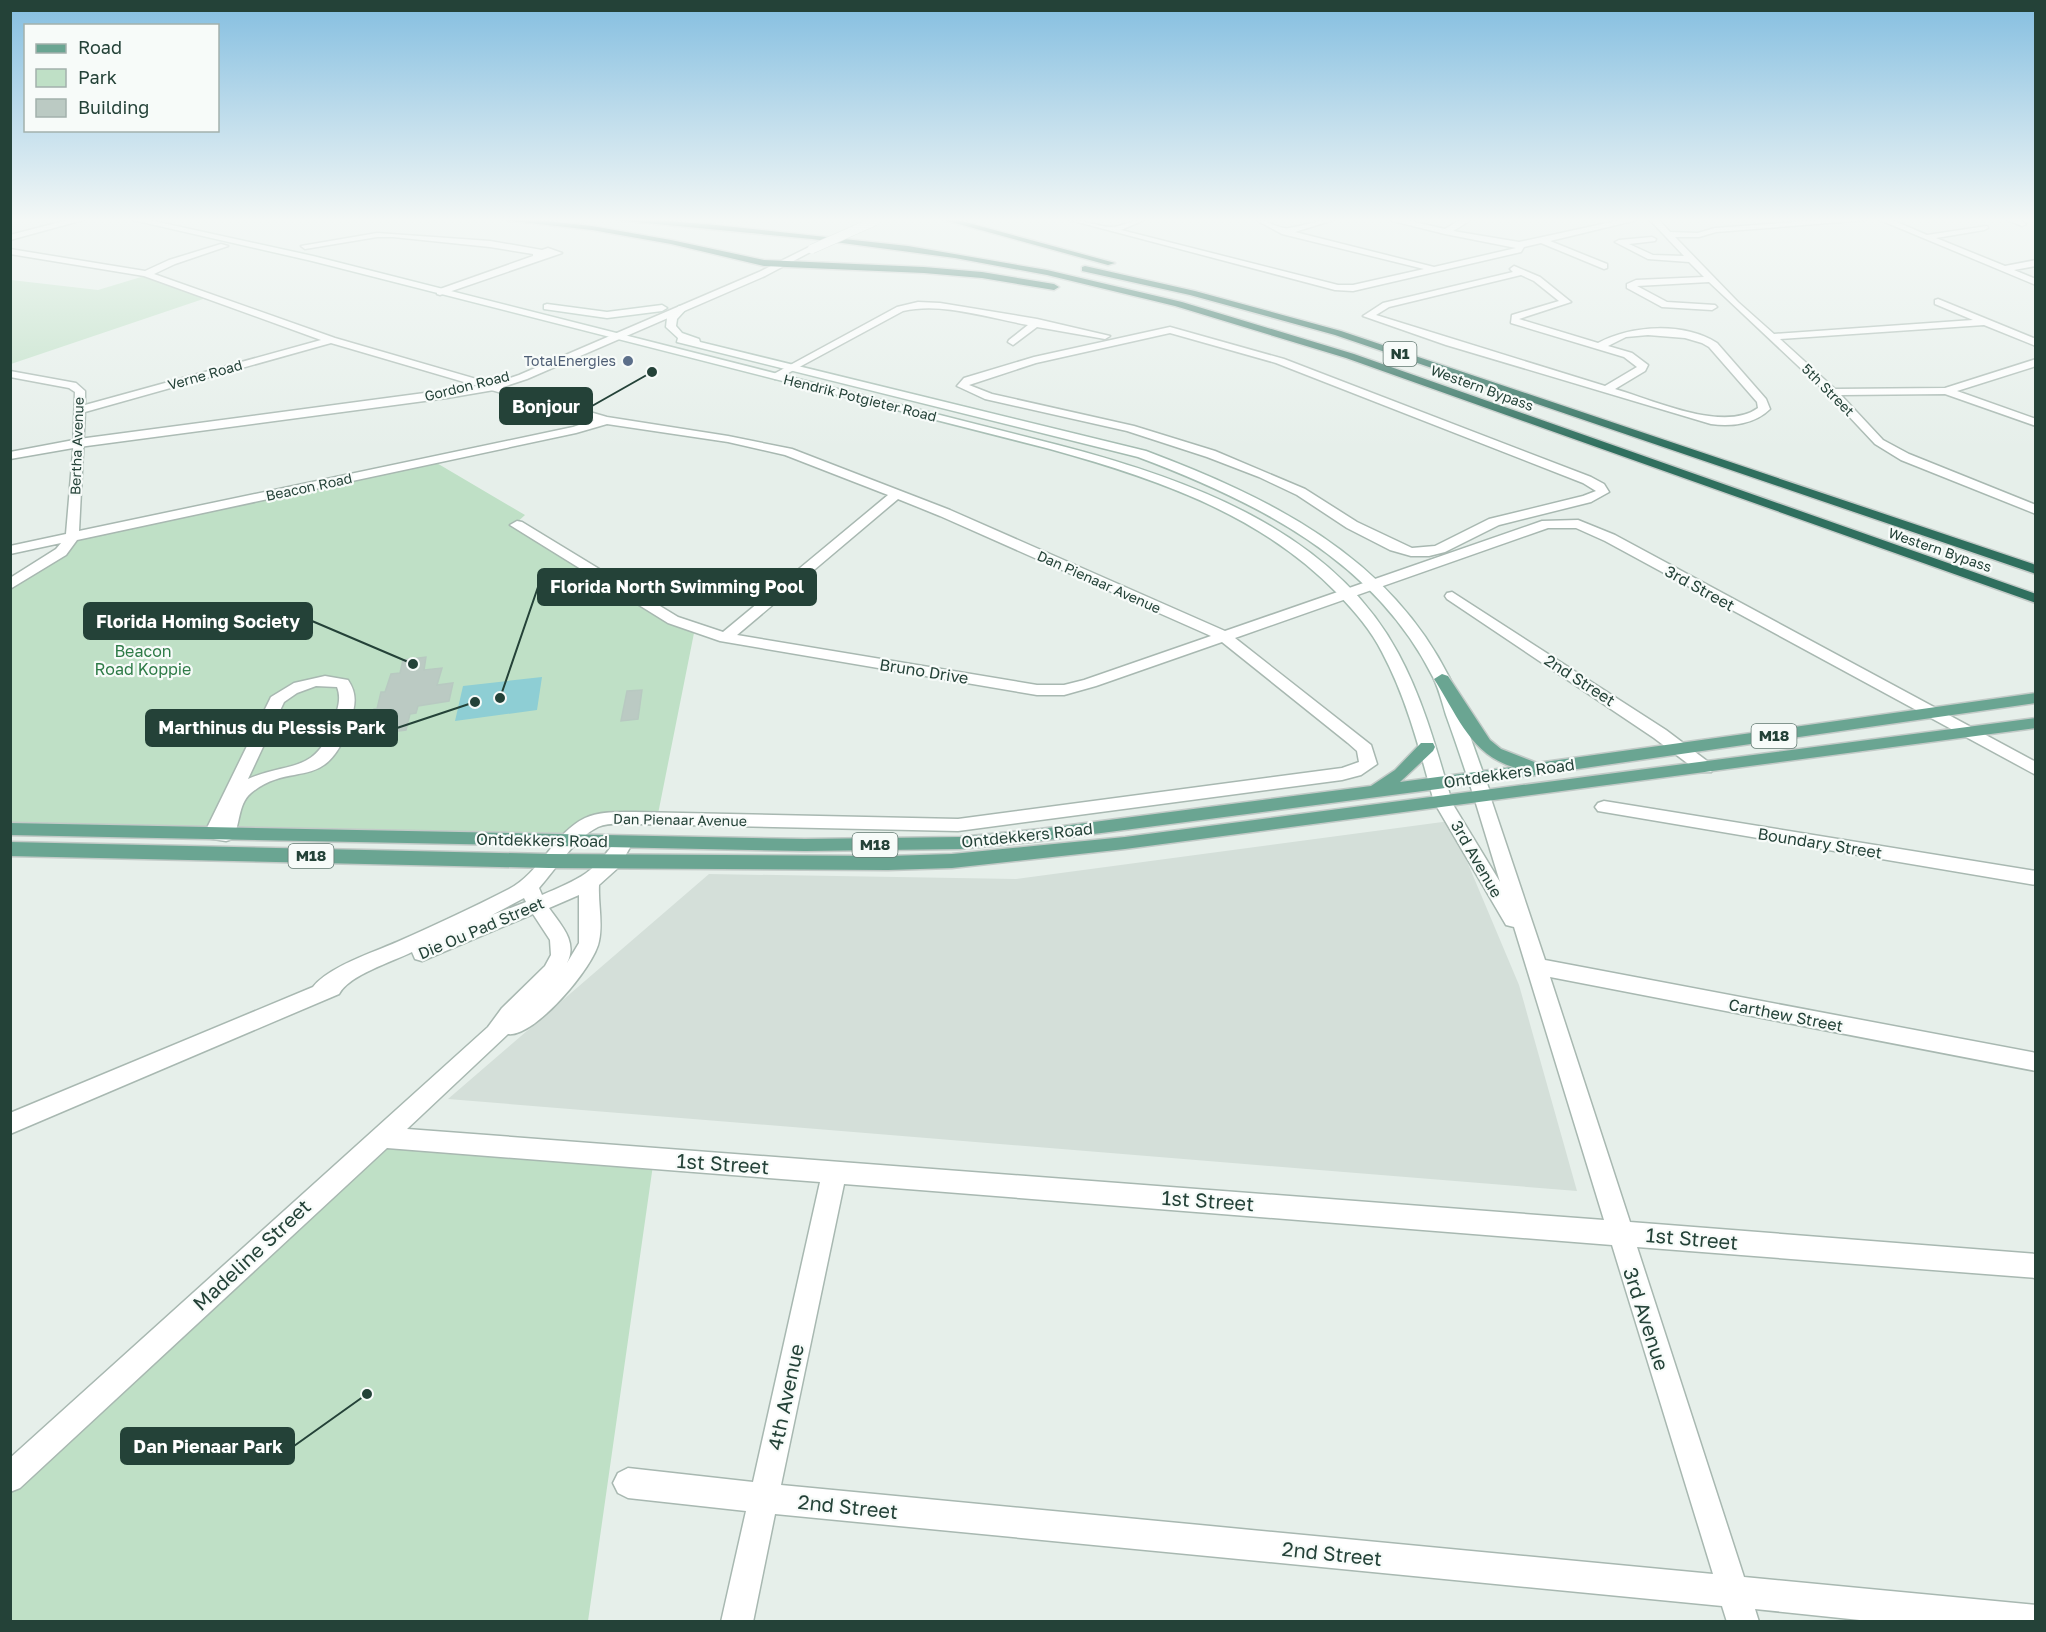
<svg xmlns="http://www.w3.org/2000/svg" width="2046" height="1632" font-family="'Golos Text',sans-serif">
	<style>
		.built { fill: #d4dfd9 }
		.green { fill: #bfe0c6 }
		.water { fill: #8eced4 }
		.building { fill: #bbcac3; stroke: #b8c9c1; stroke-width: 1.5 }
		.lines { fill: none; stroke-linecap: round; stroke-linejoin: round }
		.minor-casing { stroke: #a8b8b1; stroke-width: 3 }
		.tertiary-casing { stroke: #a8b8b1; stroke-width: 3 }
		.secondary-casing { stroke: #a4bbb1; stroke-width: 3 }
		.primary-casing { stroke: #c2cac7; stroke-width: 3 }
		.motorway-casing { stroke: #c2cac7; stroke-width: 3 }
		.minor { fill: #fff; fill-rule: evenodd }
		.tertiary { fill: #fff; fill-rule: evenodd }
		.secondary { fill: #fff; fill-rule: evenodd }
		.primary { fill: #6aa592; fill-rule: evenodd }
		.motorway { fill: #2f6f5e; fill-rule: evenodd }
		.tertiary-bridge-casing { stroke: #a8b8b1; stroke-width: 10; stroke-linecap: butt }
		.tertiary-bridge { stroke: #fff; stroke-width: 9 }
		.service-dot { fill: #5c6f8a; stroke: #f7fbf9; stroke-width: 2 }
		.labels { text-anchor: middle; stroke-width: 4.5; stroke-linejoin: round; paint-order: stroke }
		.far-service-label { font-size: 14px; fill: #4e5e75; stroke: #f7fbf9; text-anchor: end }
		.far-street-label { font-size: 14px; fill: #244238; stroke: #f7fbf9 }
		.shield { fill: #f7fbf9; stroke: #637a72; stroke-width: 1.5 }
		.shield-label { font-size: 15px; font-weight: bold; fill: #244238 }
		.street-label { font-size: 16px; fill: #244238; stroke: #f7fbf9 }
		.park-label { font-size: 16px; fill: #2d7a46; stroke: #f7fbf9 }
		.near-street-label { font-size: 20px; fill: #244238; stroke: #f7fbf9 }
		.leader { fill: none; stroke: #244238; stroke-width: 2 }
		.callout-dot { fill: #244238; stroke: #f7fbf9; stroke-width: 2 }
		.callout { fill: #244238; stroke: #244238; stroke-width: 2 }
		.callout-label { font-size: 18px; text-anchor: middle; font-weight: bold; fill: #fff }
	</style>
	<rect width="100%" height="100%" fill="#e6efea"/>
	<path class="built" d="M1450,821L1519,985L1577,1191L448,1099L709,874L1016,879Z"/>
	<path class="green" d="M151,274L212,296L11,364V280L98,290Z
		M435,462L525,515L513,526L675,625L694,633L658,814H611L571,833L335,831L11,822V588L75,538Z
		M381,1145L653,1165L588,1621L11,1622V1489Z"/>
	<path class="water" d="M542,677L537,710L455,721L463,686Z"/>
	<path class="building" d="M426,657L424,670L442,668L437,685L453,683L449,701L418,706L416,713L410,714L406,730L374,734L375,731L367,732L374,709H377L381,692H385L391,674L400,673L403,660Z
		M642,690L638,719L621,721L627,691Z"/>
	<g class="lines">
		<g class="minor-casing">
			<path id="minor" d="M68,220H83L10,240V235Z
				M1070,220C1084,220 1096,226 1110,227C1119,228 1132,220 1144,220L1121,230L1338,285H1353L1424,269L1282,234L1256,220C1269,220 1279,230 1289,228C1304,226 1317,220 1333,220L1295,232L1434,267L1516,248L1445,234L1389,220H1405L1445,229L1460,220H1471L1453,231L1519,242L1621,220H1637L1550,241L1607,264V268L1604,269L1541,243L1524,247L1521,252L1353,291L1335,290Z
				M1650,220H1659L1670,232L1698,233L1715,228L1822,220H1866L1716,232L1699,237H1675L1738,302L1774,334L1973,320L1935,304V300L1938,299L2036,339V346L1984,325L1780,339L1835,389L1945,388L2036,359V366L1957,391L2036,419V426L1945,394L1841,395L1883,440L1909,454L2036,505V514L1901,460L1875,444L1828,394L1709,282L1637,286L1667,302L1715,305L1717,307L1712,310L1662,307L1627,288V284L1636,280L1704,277L1689,262L1648,259L1615,242L1619,240L1652,237L1656,239L1655,241L1629,244L1653,255L1684,256Z
				M1880,220H1892L1927,235L1987,226L1988,228L1984,230L1936,238L2005,266L2036,260V266L2014,270L2036,279V285Z
				M2008,220H2020L2026,224L2022,226Z
				M377,233L490,241L542,250L548,248L562,253L440,295L437,294V290L533,256V254L490,247L393,237H377L305,249L301,246Z
				M221,244L228,246L175,264L154,274L335,338L607,417L728,436L792,449L950,510L1225,631L1542,521L1578,520L1615,535L2036,762V775L1605,541L1576,528H1548L1235,638L1371,745L1377,764L1361,775L1342,780L958,831L635,824C623,824 609,822 598,827C574,839 556,869 539,888L542,895C579,879 596,873 617,837L624,836L631,837L633,842L619,867L599,885C598,904 603,923 599,941C595,966 534,1038 508,1034L407,1129L1604,1220L1514,927L1506,925L1434,802L1437,798H1449L1500,882L1474,797L1477,793H1489L1545,960L2036,1053V1071L1550,977L1630,1222L2036,1254V1278L1637,1247L1744,1577L2036,1605V1622H1879L1755,1609L1759,1622H1727L1722,1606L775,1514L753,1622H721L746,1511L628,1498L618,1493L613,1483L618,1473L628,1468L753,1482L820,1182L387,1148L20,1488L10,1492V1458L488,1027L502,1008L545,966L551,955L550,940L533,914L422,961L415,959L412,952C392,962 349,975 339,994L10,1134V1113L313,987C328,967 374,952 397,942C435,925 472,908 509,889C540,873 554,833 585,818C601,811 619,812 635,812L958,819L1342,768L1359,762L1357,751L1348,743L1222,642L1096,686L1064,695H1037L720,641L668,623L510,525L517,521L522,522L678,617L723,632L888,495L785,455L728,442L607,424L576,433L77,540L66,555L10,589V578L56,549L61,543L10,554V546L66,534L73,452L75,392L69,388L10,377V371L76,383L85,391V405L321,340L144,276L10,254V249L145,271L169,260ZM331,343L594,420L573,427L79,531L85,412ZM898,499L940,516L1211,636L1084,680L1064,685H1037L737,635ZM579,895V943L567,963C578,942 561,925 549,908ZM524,898L526,902L492,915ZM844,1184L1612,1245L1713,1574L781,1485Z
				M1514,266L1540,277L1571,302L1519,319L1598,343C1632,325 1683,322 1717,343L1766,399L1770,409C1755,424 1731,427 1711,424L1446,345L1363,316L1383,303L1513,272L1510,269ZM1521,275L1534,281L1559,301L1512,315L1511,323L1624,357L1637,367L1605,386L1376,315L1389,307ZM1648,335L1685,338L1702,343L1709,347L1757,402L1758,408C1724,433 1653,400 1615,389L1645,371L1648,365L1632,353L1608,346L1626,337Z
				M918,302L940,303L1037,319L1110,336L1105,339L1037,327L1013,345L1008,342L1009,340L1028,325C988,318 943,302 903,311L779,378L775,379L770,376L897,307Z
				M1170,327L1284,359L1591,477L1604,484L1609,492L1591,502L1499,525L1445,552L1429,556H1411L1390,550L1347,528L1297,495L1259,477L1207,457L1127,431L985,399L957,386L964,378L1034,357ZM1170,333L1276,363L1583,483L1596,491L1583,496L1489,519L1435,546L1412,548L1357,522L1305,489L1215,451L1134,426L992,394L969,385L1036,363Z
				M1452,592L1666,730L1711,764L1714,768L1711,772H1699L1654,738L1447,599L1445,596L1447,593Z
				M325,676L348,680C358,695 355,706 350,723C326,795 293,759 251,793C237,805 241,825 232,839L226,841L207,838L204,834L271,697L294,683ZM316,686L337,687C342,699 337,711 333,723C316,774 290,761 248,779L284,702L297,693Z
				M1604,801L2036,871V885L1598,811L1595,807L1598,803Z"/>
		</g>
		<g class="tertiary-casing">
			<path id="tertiary" d="M809,247L816,249L765,276L527,379L494,390L447,398L79,447L10,459V452L79,439L492,384L519,375L759,272Z"/>
		</g>
		<g class="secondary-casing">
			<path id="secondary" d="M133,220H149L313,256L1058,445C1185,478 1331,529 1398,653C1423,699 1437,751 1452,802L1449,806H1437L1434,802C1420,751 1407,699 1382,652C1371,630 1355,612 1338,594C1261,514 1155,478 1050,449L312,261Z
				M547,304L607,312L662,305L667,308L662,311L607,318L544,309V305Z
				M679,306L687,308L677,319L676,326L682,333L699,339L700,342L1146,451C1268,497 1388,555 1449,677C1455,689 1458,703 1463,715C1472,743 1482,770 1492,797L1489,801H1477L1474,797C1465,770 1456,742 1446,715C1442,702 1439,689 1433,677C1374,559 1255,501 1138,457L677,342L678,338L666,327L667,318Z"/>
		</g>
		<g class="primary-casing">
			<path id="primary" d="M1442,674L1448,676L1490,740L1501,749L1537,763L2036,693V703L1438,789L1040,841L960,849L805,851L10,835V823L805,839L960,837L1040,829L1371,786L1395,770L1421,743H1433L1435,747L1433,751L1400,782L1513,767C1470,754 1457,714 1434,679Z
				M2036,718V728L1125,849L952,868L888,870L549,868L10,856V842L549,854L888,856L952,854L1125,837Z"/>
		</g>
		<g class="motorway-casing">
			<path id="motorway" d="M503,220H536L592,226L671,240L764,260L924,267L982,272L1054,284L1059,287L1054,290L982,278L924,273L764,266L671,244L592,230Z
				M615,220H656L716,225L908,246L1047,270L1182,302L1354,354L2036,594V603L1346,358L1175,306L1047,275L955,258L812,239Z
				M944,220H958L1115,263L1108,265Z
				M1085,266L1195,291L1341,331L2036,565V574L1335,335L1190,295L1082,271V267Z"/>
		</g>
		<use href="#minor" class="minor"/>
		<use href="#tertiary" class="tertiary"/>
		<use href="#secondary" class="secondary"/>
		<use href="#primary" class="primary"/>
		<use href="#motorway" class="motorway"/>
		<g class="tertiary-bridge-casing">
			<path id="tertiary-bridge" d="M812,249L875,221"/>
		</g>
		<use href="#tertiary-bridge" class="tertiary-bridge"/>
	</g>
	<linearGradient id="sky" x2="0" y2="1"><stop stop-color="#84bee0"/><stop offset="0.49" stop-color="#f4f8f6"/><stop offset="1" stop-color="#f4f8f6" stop-opacity="0"/></linearGradient>
	<rect width="2046" height="449" fill="url(#sky)"/>
	<circle class="service-dot" cx="628" cy="361" r="6"/>
	<g class="labels">
		<g class="far-service-label">
			<text x="616" y="366">TotalEnergies</text>
		</g>
		<g class="far-street-label">
			<text transform="translate(205 375) rotate(-16)" y="5">Verne Road</text>
			<text transform="translate(467 386) rotate(-14)" y="5">Gordon Road</text>
			<text transform="translate(1482 388) rotate(20)" y="5">Western Bypass</text>
			<text transform="translate(1828 390) rotate(45)" y="5">5th Street</text>
			<text transform="translate(860 398) rotate(14)" y="5">Hendrik Potgieter Road</text>
			<text transform="translate(77 446) rotate(-88)" y="5">Bertha Avenue</text>
			<text transform="translate(309 487) rotate(-12)" y="5">Beacon Road</text>
			<text transform="translate(1940 550) rotate(19)" y="5">Western Bypass</text>
			<text transform="translate(1099 582) rotate(24)" y="5">Dan Pienaar Avenue</text>
			<text transform="translate(680 820) rotate(1)" y="5">Dan Pienaar Avenue</text>
		</g>
		<g class="shield">
			<rect x="1383.5" y="342" width="33" height="24" rx="4.5"/>
			<rect x="1751.5" y="724" width="45" height="24" rx="4.5"/>
			<rect x="852.5" y="833" width="45" height="24" rx="4.5"/>
			<rect x="288.5" y="844" width="45" height="24" rx="4.5"/>
		</g>
		<g class="shield-label">
			<text x="1400" y="359">N1</text>
			<text x="1774" y="741">M18</text>
			<text x="875" y="850">M18</text>
			<text x="311" y="861">M18</text>
		</g>
		<g class="street-label">
			<text transform="translate(1700 588) rotate(29)" y="6">3rd Street</text>
			<text transform="translate(924 671) rotate(9)" y="6">Bruno Drive</text>
			<text transform="translate(1580 680) rotate(33)" y="6">2nd Street</text>
			<text transform="translate(1509 773) rotate(-8)" y="6">Ontdekkers Road</text>
			<text transform="translate(1027 835) rotate(-6)" y="6">Ontdekkers Road</text>
			<text transform="translate(542 840) rotate(1)" y="6">Ontdekkers Road</text>
			<text transform="translate(1820 843) rotate(9)" y="6">Boundary Street</text>
			<text transform="translate(1477 859) rotate(60)" y="6">3rd Avenue</text>
			<text transform="translate(481 928) rotate(-23)" y="6">Die Ou Pad Street</text>
			<text transform="translate(1786 1015) rotate(11)" y="6">Carthew Street</text>
		</g>
		<g class="park-label">
			<text x="143" y="657">Beacon<tspan x="143" dy="18">Road Koppie</tspan></text>
		</g>
		<g class="near-street-label">
			<text transform="translate(723 1164) rotate(4)" y="7">1st Street</text>
			<text transform="translate(1208 1201) rotate(4)" y="7">1st Street</text>
			<text transform="translate(1692 1239) rotate(5)" y="7">1st Street</text>
			<text transform="translate(252 1255) rotate(-43)" y="7">Madeline Street</text>
			<text transform="translate(1646 1319) rotate(72)" y="7">3rd Avenue</text>
			<text transform="translate(786 1397) rotate(-78)" y="7">4th Avenue</text>
			<text transform="translate(848 1507) rotate(6)" y="7">2nd Street</text>
			<text transform="translate(1332 1554) rotate(6)" y="7">2nd Street</text>
		</g>
	</g>
	<path class="leader" d="M652 372L592 406M500 698L538 587M413 664L312 621M475 702L397 728M367 1394L294 1446"/>
	<g class="callout-dot">
		<circle cx="652" cy="372" r="6"/>
		<circle cx="500" cy="698" r="6"/>
		<circle cx="413" cy="664" r="6"/>
		<circle cx="475" cy="702" r="6"/>
		<circle cx="367" cy="1394" r="6"/>
	</g>
	<g class="callout">
		<rect x="500" y="388" width="92" height="36" rx="6"/>
		<rect x="538" y="569" width="278" height="36" rx="6"/>
		<rect x="84" y="603" width="228" height="36" rx="6"/>
		<rect x="146" y="710" width="251" height="36" rx="6"/>
		<rect x="121" y="1428" width="173" height="36" rx="6"/>
	</g>
	<g class="callout-label">
		<text x="546" y="413">Bonjour</text>
		<text x="677" y="593">Florida North Swimming Pool</text>
		<text x="198" y="628">Florida Homing Society</text>
		<text x="272" y="734">Marthinus du Plessis Park</text>
		<text x="208" y="1453">Dan Pienaar Park</text>
	</g>
	<rect width="2046" height="1632" fill="none" stroke="#244238" stroke-width="24"/>
	<rect x="24" y="24" width="195" height="108" fill="#f7fbf9" stroke="#a3b1ac" stroke-width="1.5"/>
	<rect x="36" y="44" width="30" height="9" fill="#6aa592" stroke="#a3b1ac" stroke-width="1.5"/>
	<text x="78" y="54" font-size="18" fill="#244238">Road</text>
	<rect x="36" y="69" width="30" height="18" fill="#bfe0c6" stroke="#a3b1ac" stroke-width="1.5"/>
	<text x="78" y="84" font-size="18" fill="#244238">Park</text>
	<rect x="36" y="99" width="30" height="18" fill="#bbcac3" stroke="#a3b1ac" stroke-width="1.5"/>
	<text x="78" y="114" font-size="18" fill="#244238">Building</text>
</svg>
